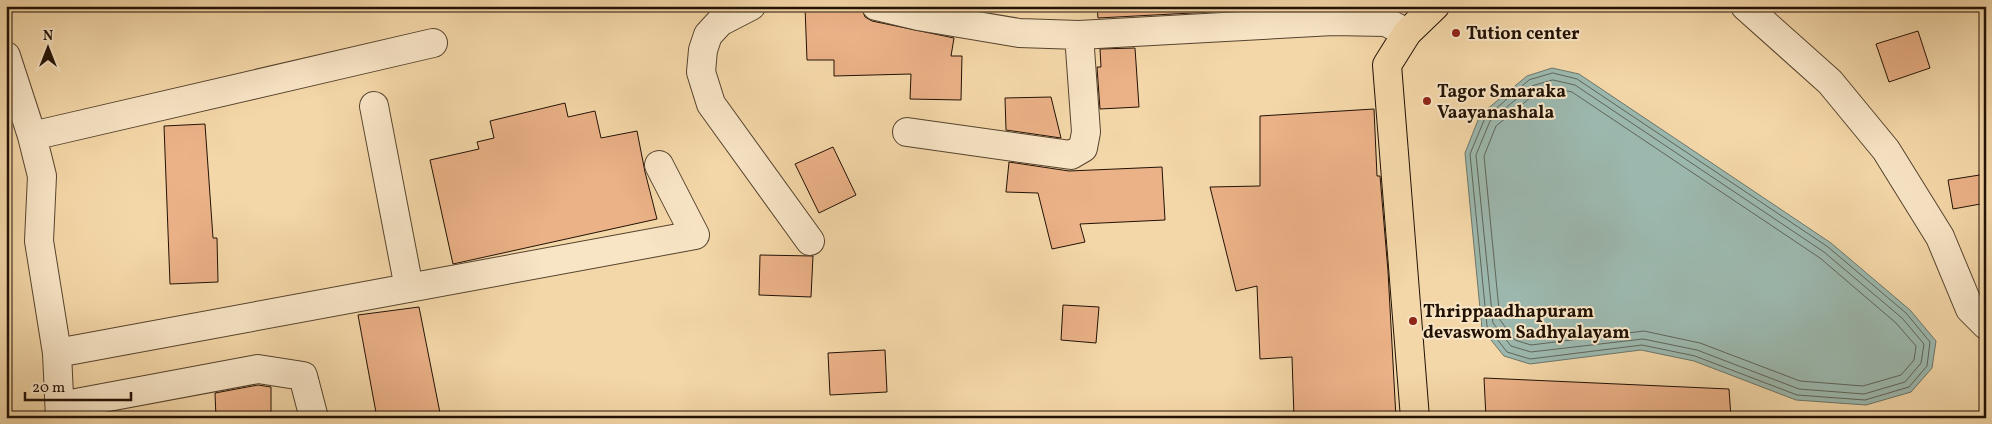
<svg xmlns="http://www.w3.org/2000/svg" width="1992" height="424" font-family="Vollkorn,serif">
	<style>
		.water { fill: #9cb8ae; stroke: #6b766a }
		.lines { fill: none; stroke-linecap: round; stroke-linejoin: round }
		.shore { stroke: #5f655a; stroke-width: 1 }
		.building { fill: #ebb187; stroke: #221205 }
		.minor-casing { stroke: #56432e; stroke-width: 30 }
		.major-casing { stroke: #221205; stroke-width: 30 }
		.minor { stroke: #f8e5c6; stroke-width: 28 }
		.major { stroke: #f4d7a8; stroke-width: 28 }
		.poi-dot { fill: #8f2418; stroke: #f8e5c6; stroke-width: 2 }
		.labels { text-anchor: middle; stroke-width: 4; stroke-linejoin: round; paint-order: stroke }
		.poi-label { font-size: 18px; font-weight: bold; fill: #221205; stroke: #f8e5c6; text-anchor: start }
	</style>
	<rect width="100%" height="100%" fill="#f4d7a8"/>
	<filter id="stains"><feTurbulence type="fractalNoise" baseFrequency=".004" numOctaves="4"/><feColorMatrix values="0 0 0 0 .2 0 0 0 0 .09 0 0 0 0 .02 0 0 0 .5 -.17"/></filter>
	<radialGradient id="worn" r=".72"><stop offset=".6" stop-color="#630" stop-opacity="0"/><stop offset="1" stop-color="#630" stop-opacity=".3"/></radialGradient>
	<path class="water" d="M1552,68L1579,74L1831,243L1910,310L1936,341L1932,368L1911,392L1866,405L1796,400L1694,361L1641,350L1530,364L1504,356L1482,329L1465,153L1480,115L1527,76Z"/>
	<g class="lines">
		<path class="shore" d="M1553,73L1577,79L1828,247L1906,313L1930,342L1927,366L1909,387L1865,400L1797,395L1695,356L1642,345L1530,359L1507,352L1487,326L1470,154L1485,118L1529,80Z
			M1553,80L1575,85L1824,252L1902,318L1924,344L1921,363L1905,382L1864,394L1799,389L1697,350L1643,339L1531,352L1511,346L1493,323L1476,155L1490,121L1532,86Z
			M1553,88L1572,92L1820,258L1896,323L1916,346L1914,360L1901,375L1863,386L1800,381L1700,343L1644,331L1531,345L1515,340L1500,320L1484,156L1496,126L1536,93Z"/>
	</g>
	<path class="building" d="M861,6L865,17L872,21L954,38L951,56H962L961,100L910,99L911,74L834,76V60H807L805,7Z
		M1097,6H1267V9L1098,18Z
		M1918,31L1930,68L1889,82L1876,44Z
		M1135,48L1139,107L1100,109L1097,67H1101L1100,49Z
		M1051,97L1061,138L1006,130L1005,98Z
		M565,103L568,117L595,111L601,138L637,131L645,172L657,219L453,264L430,160L479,149L477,142L494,138L490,121Z
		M1374,109L1377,176H1380L1388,271L1396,418H1294L1292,357L1260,359L1257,286L1236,291L1210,187L1260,186V116Z
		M205,124L213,238H217L218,282L170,284L164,126Z
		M833,147L856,195L819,213L795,164Z
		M1009,162L1069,171L1162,167L1165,220L1080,224L1085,242L1052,249L1038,193L1006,192Z
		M1986,174V203L1953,209L1948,180Z
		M760,255L813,256L811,297L759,295Z
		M1063,305L1099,307L1096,343L1061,340Z
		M419,307L441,418H377L358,315Z
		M885,350L887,392L830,395L828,353Z
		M1484,378L1729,389L1731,418H1486Z
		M258,385L271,387V418H216L215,393Z"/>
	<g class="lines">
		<g class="minor-casing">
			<path id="minor" d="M751,6L720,22L708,35L703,50L701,72L711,104L810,241
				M876,6L918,16L1019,33L1079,35L1333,21L1386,22L1407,33
				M1745,6L1830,82L1886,150L1940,237L1970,309L1986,325
				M6,56L32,136L42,176L39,241L57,353L60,418
				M374,106L409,288
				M907,132L1071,155L1083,148L1086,132L1079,35
				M32,136L433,43
				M57,353L695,235L659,165
				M60,406L258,369L303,376L314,418"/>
		</g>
		<g class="major-casing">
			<path id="major" d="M1415,418L1387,65L1407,33L1435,6"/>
		</g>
		<use href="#minor" class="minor"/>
		<use href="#major" class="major"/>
	</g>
	<g class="poi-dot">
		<circle cx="1456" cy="33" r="5"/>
		<circle cx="1427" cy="101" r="5"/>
		<circle cx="1413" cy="321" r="5"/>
	</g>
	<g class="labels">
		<g class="poi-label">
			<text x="1466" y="39">Tution center</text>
			<text x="1437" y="97">Tagor Smaraka<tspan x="1437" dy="21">Vaayanashala</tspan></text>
			<text x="1423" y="317">Thrippaadhapuram<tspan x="1423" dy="21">devaswom Sadhyalayam</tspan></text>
		</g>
	</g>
	<rect width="1992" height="424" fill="none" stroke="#f4d7a8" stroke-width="25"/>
	<rect x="8" y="8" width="1977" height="409" fill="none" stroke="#221205" stroke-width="2.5"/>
	<rect x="12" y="12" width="1967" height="399" fill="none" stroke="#221205"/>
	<g transform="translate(48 48)" stroke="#f8e5c6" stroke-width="4" paint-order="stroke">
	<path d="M0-4L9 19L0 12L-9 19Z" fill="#221205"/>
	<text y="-8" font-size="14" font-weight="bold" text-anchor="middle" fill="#221205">N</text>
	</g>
	<path d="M25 392v8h106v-8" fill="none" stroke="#221205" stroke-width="2.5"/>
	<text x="32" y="392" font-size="15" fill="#221205" stroke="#f8e5c6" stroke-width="4" paint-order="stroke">20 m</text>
	<rect width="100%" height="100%" filter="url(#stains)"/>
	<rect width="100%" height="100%" fill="url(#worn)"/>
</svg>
